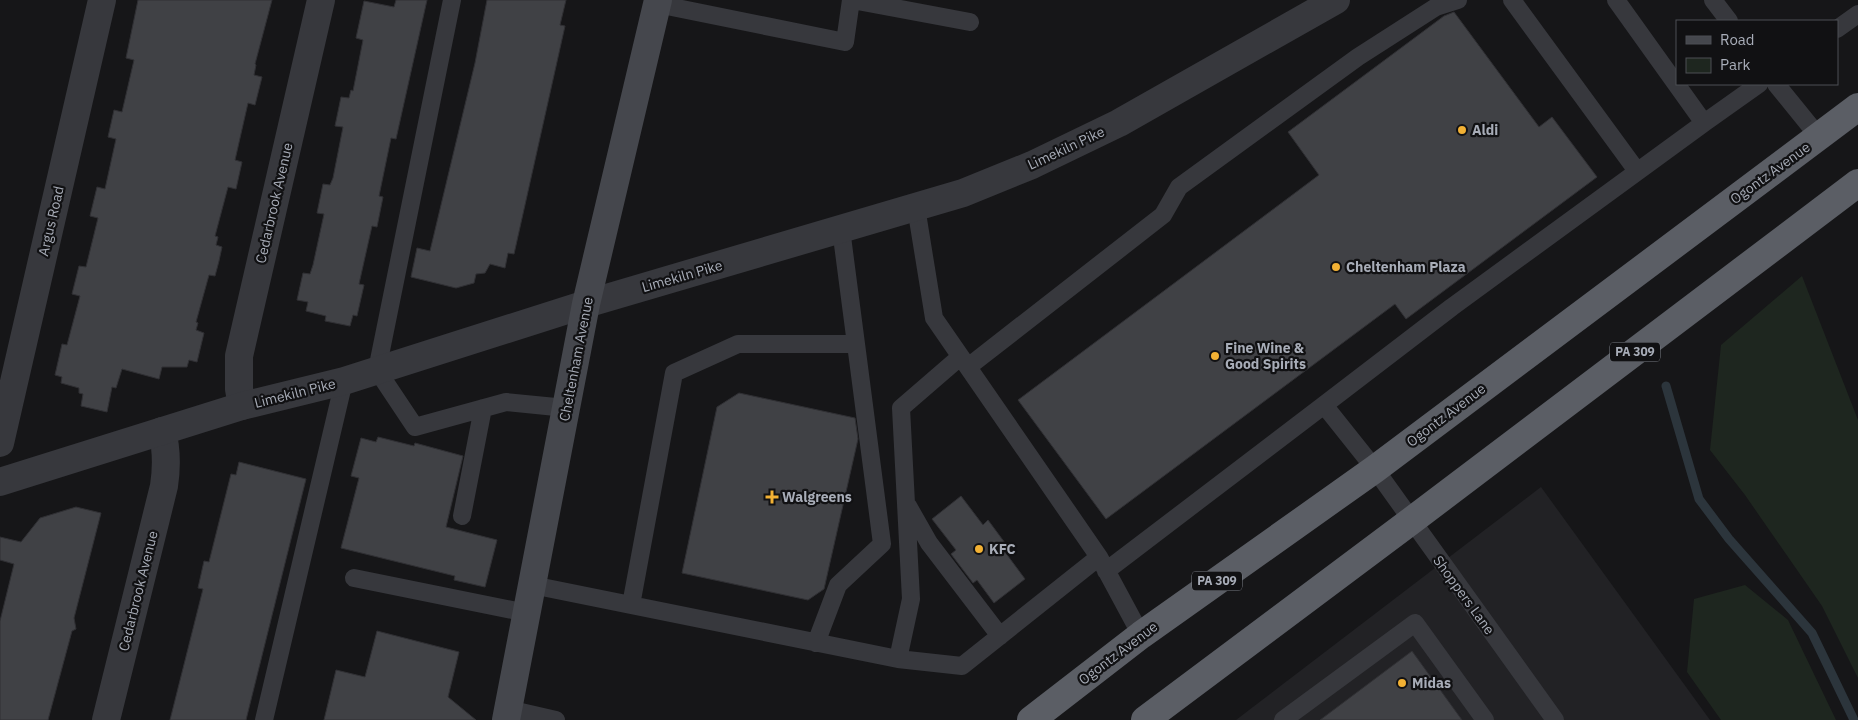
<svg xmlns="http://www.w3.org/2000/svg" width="1858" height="720" font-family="'IBM Plex Sans',sans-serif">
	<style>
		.built { fill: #222225 }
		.green { fill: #1e261f }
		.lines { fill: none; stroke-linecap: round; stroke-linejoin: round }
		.stream { stroke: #2c353c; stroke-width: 9 }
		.building { fill: #404145; stroke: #303034 }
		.service { stroke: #37383d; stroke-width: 18 }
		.minor { stroke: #37383d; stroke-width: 28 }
		.tertiary { stroke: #37383d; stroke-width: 28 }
		.secondary { stroke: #45474d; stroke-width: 28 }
		.trunk { stroke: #5b5e65; stroke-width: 28 }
		.poi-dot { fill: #f2b134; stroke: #111113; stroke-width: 2 }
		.labels { text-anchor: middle; stroke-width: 4.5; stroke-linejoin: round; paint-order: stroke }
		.shield { fill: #111113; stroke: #7b7e86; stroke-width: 1 }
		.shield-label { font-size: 12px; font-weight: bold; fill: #a8adb8 }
		.poi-label { font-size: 14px; font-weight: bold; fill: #a8adb8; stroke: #111113; text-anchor: start }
		.street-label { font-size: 14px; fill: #a8adb8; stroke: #111113 }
	</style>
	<rect width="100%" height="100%" fill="#161618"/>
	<path class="built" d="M1541,487L1710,720H1236Z"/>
	<path class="green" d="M1802,276L1858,420V678L1822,606L1745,495L1710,450L1721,345Z
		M1745,585L1788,620L1836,720H1721L1687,672L1694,599Z"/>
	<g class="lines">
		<path class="stream" d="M1666,386L1699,499L1729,539L1812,633L1854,720"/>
	</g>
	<path class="building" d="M138,0H272L255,64L256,65L254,75L262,77L255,105L248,103L235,160L242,162L236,189L228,187L215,236L218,237L216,245L222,247L219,261L215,276L209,275L196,322L198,323L196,330L204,333L197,362L189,360L187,367H162L159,379L122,369L116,388L112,387L107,412L81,406L83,394L79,393V388L61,383L62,377L55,375L62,344L67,345L80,296L72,294L79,266L86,267L98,218L90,216L97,187L105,189L116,139L108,137L114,110L122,112L134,60L126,58Z
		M396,0H427L396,139L391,138L379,196L383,197L377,227L372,226L359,284L364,285L357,316L353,315L350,326L325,321L326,316L306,311L308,302L297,300L303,273L310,274L313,265L324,214L317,213L323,184L330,185L333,178L343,127L335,126L341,97L349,98L351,90L353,91L363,40L356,38L364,1L394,7Z
		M487,0H566L560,25L565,26L514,254L508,253L505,268L490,264L485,273L476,274L474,283L456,288L411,277L417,248L430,251L475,63Z
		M1454,12L1539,127L1552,117L1597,177L1406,319L1395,304L1106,519L1018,400L1319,175L1288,132L1444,16Z
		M739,393L855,418L858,439L824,589L808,600L682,573L717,407Z
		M378,437L414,446L415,443L463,456L446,527L497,540L485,587L454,580L455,576L341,548L359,478L351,476L361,438L376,442Z
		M239,462L306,479L246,720H170L203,589L198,588L204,561L209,562L231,474L236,475Z
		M961,496L983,525L988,520L1005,543L1002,548L1025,579L994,603L977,580L973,583L951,554L956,550L932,519Z
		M76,507L101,513L74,618L76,629L72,631L48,720H0V621L14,564L0,560V537L21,542L40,518Z
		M377,631L459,652L448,697L476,720H324L336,670L365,677Z
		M1412,651L1462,720H1320Z"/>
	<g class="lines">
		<path class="service" d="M452,0L377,370L415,427L506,402L566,408
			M852,0L970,22
			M1512,0L1637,171
			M1713,0L1729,21
			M657,4L845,42L851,0
			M1837,29L1858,14
			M1776,84L1819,137
			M1704,123L1759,84
			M916,207L934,318L1099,557L1141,635
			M968,367L1163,215L1179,187L1358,57L1436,7L1458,0
			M1324,405L1452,307L1704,123L1616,0
			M908,506L929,543L1000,636
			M462,516L483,408
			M1106,571L1324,405L1375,469L1555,720
			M354,578L527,613
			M532,585L898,659L962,666L1099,557
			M631,605L674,373L738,344H856L841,229
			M816,643L838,585L882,544L856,344
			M898,659L911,599L901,408L960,357
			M508,709L556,720
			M264,720L344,381
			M1283,720L1415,623L1485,720"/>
		<path class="minor" d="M242,406L239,389V356L321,0
			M0,443L102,0
			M106,720L164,486C167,466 167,450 162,431"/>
		<path class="tertiary" d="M0,482L242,406L344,381L586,304L963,193L1032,165L1119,123L1336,0"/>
		<path class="secondary" d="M506,720L586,304L658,0"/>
		<path class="trunk" d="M1031,720L1141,635L1375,469L1858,107
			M1145,720L1411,521L1858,183"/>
	</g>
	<g class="poi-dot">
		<circle cx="1462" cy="130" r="5"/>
		<circle cx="1336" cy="267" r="5"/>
		<circle cx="1215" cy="356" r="5"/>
		<path d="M769.5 489.5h5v5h5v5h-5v5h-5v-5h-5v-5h5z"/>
		<circle cx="979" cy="549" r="5"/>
		<circle cx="1402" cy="683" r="5"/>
	</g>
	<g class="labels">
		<g class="shield">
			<rect x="1610" y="342.5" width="50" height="19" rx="4"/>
			<rect x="1192" y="571.5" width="50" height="19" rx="4"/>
		</g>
		<g class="shield-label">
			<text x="1635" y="356">PA 309</text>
			<text x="1217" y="585">PA 309</text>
		</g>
		<g class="poi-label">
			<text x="1472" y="135">Aldi</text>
			<text x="1346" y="272">Cheltenham Plaza</text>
			<text x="1225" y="353">Fine Wine &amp;<tspan x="1225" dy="16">Good Spirits</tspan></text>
			<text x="782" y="502">Walgreens</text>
			<text x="989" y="554">KFC</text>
			<text x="1412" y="688">Midas</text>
		</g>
		<g class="street-label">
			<text transform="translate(1066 148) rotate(-25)" y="5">Limekiln Pike</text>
			<text transform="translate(1770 173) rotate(-36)" y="5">Ogontz Avenue</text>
			<text transform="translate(274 203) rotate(-77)" y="5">Cedarbrook Avenue</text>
			<text transform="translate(51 221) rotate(-77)" y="5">Argus Road</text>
			<text transform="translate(682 276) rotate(-16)" y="5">Limekiln Pike</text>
			<text transform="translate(576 359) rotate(-79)" y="5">Cheltenham Avenue</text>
			<text transform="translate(295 393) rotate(-14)" y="5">Limekiln Pike</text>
			<text transform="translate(1446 415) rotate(-37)" y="5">Ogontz Avenue</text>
			<text transform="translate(138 591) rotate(-76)" y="5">Cedarbrook Avenue</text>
			<text transform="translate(1464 595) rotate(54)" y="5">Shoppers Lane</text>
			<text transform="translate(1118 653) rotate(-37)" y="5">Ogontz Avenue</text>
		</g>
	</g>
	<rect x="1676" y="20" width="162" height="65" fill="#111113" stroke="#4d4f55"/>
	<rect x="1686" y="36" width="25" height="8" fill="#45474d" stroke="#4d4f55"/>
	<text x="1720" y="45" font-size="15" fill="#a8adb8">Road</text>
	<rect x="1686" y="58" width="25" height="15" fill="#1e261f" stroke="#4d4f55"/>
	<text x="1720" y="70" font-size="15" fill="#a8adb8">Park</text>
</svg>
